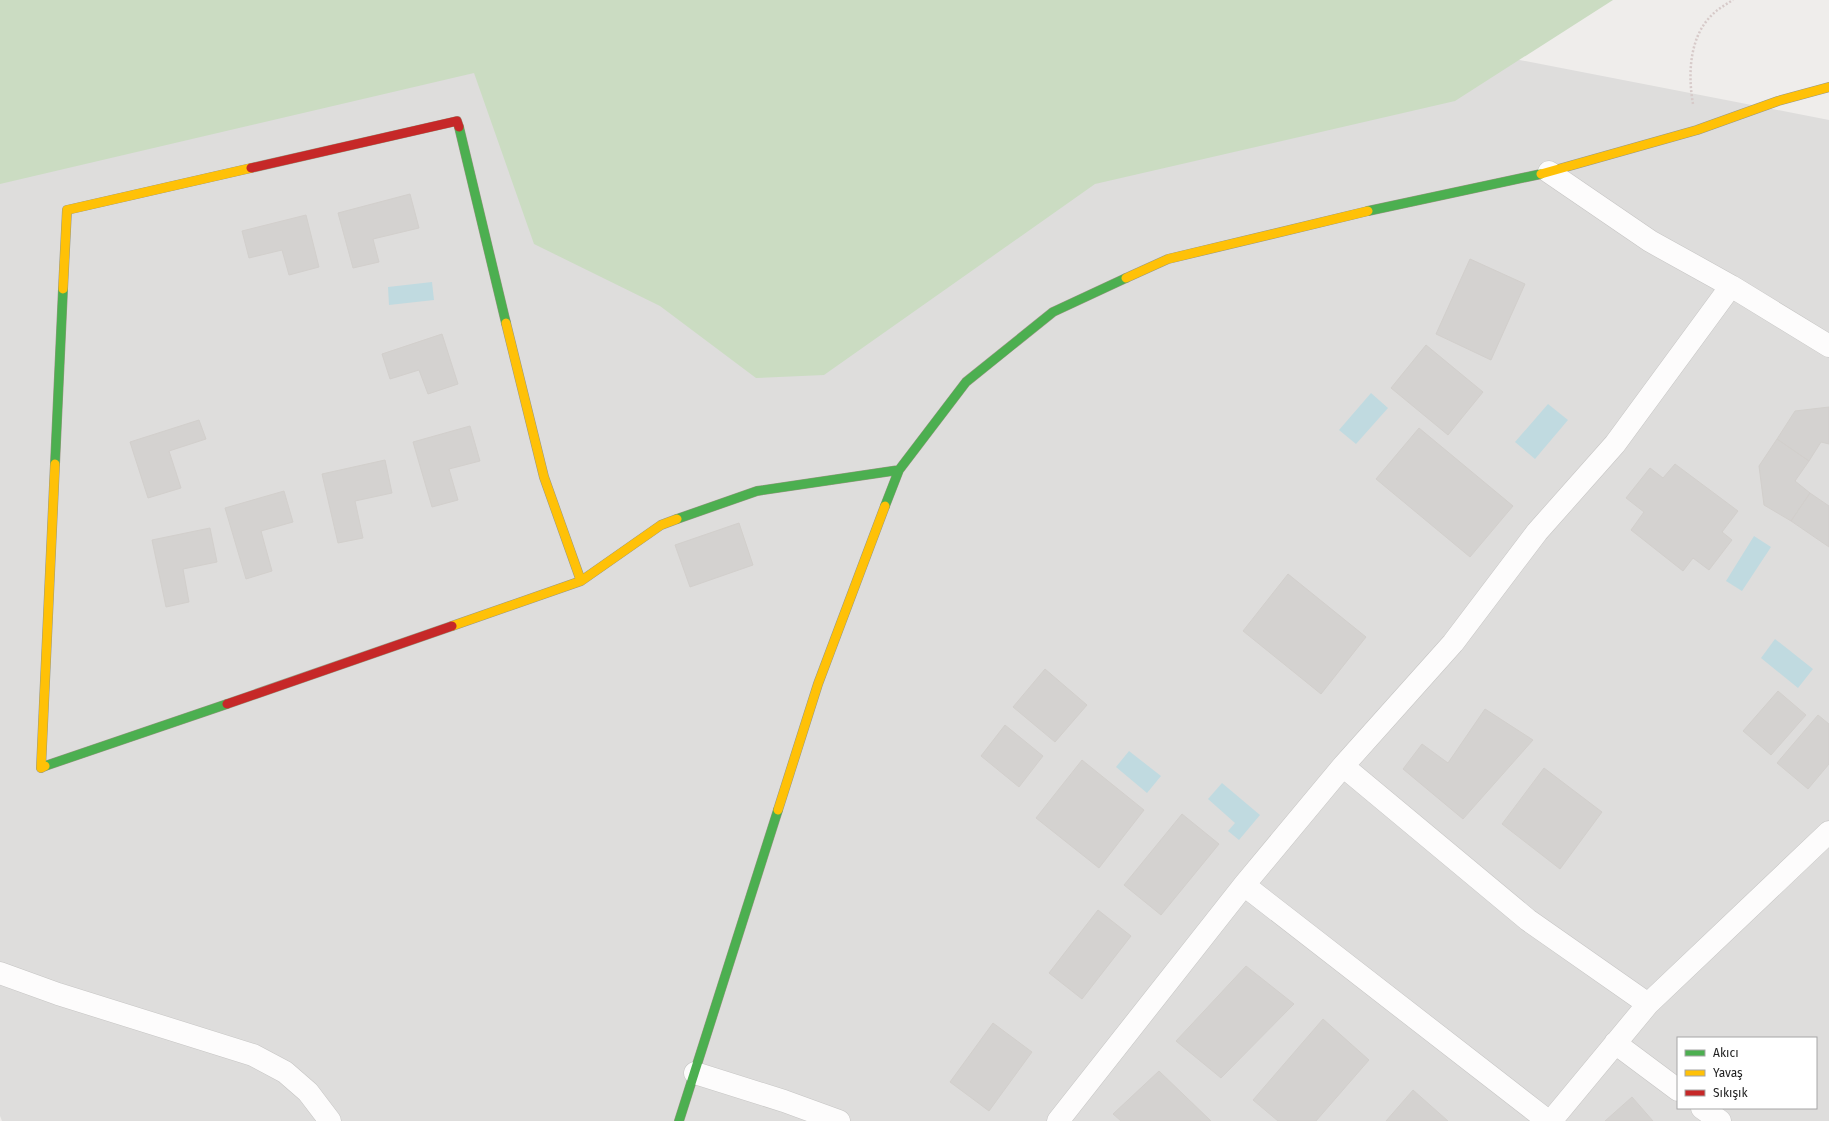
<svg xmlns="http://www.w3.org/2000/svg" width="1829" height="1121" font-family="'Fira Sans',sans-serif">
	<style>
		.residential { fill: #dedddc; fill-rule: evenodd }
		.forest { fill: #cbdcc2 }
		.water { fill: #c0dae0 }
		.building { fill: #d4d2d0; stroke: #d2cfcc }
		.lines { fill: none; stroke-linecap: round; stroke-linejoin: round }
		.street-casing { stroke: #c6c5c4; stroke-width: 23 }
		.fast-casing { stroke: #989883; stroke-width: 10 }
		.slow-casing { stroke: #989883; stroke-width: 10 }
		.jam-casing { stroke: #989883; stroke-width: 10 }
		.path { stroke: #d7cac9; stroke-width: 2.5; stroke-dasharray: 2 2; stroke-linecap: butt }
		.street { stroke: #fdfcfc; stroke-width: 22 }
		.fast { stroke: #4caf50; stroke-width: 9 }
		.slow { stroke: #ffc107; stroke-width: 9 }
		.jam { stroke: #c62828; stroke-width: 9 }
	</style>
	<rect width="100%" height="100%" fill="#efedeb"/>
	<path class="residential" d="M1396,36L1829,120V1121H2L0,1116V67ZM1678,1038H1816V1108H1678Z"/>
	<path class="forest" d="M0,0H1613L1455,101L1095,184L824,375L756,378L660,306L534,244L474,73L0,184Z"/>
	<path class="water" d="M432,282L434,300L389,305L388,287Z
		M1371,393L1388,408L1356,444L1339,430Z
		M1548,404L1568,420L1535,459L1515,442Z
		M1754,536L1771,547L1742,591L1726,581Z
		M1775,639L1813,669L1798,688L1761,658Z
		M1129,751L1161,776L1147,793L1116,767Z
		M1222,783L1260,815L1239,840L1228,831L1235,823L1208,799Z"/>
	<path class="building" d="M410,194L419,228L373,239L379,262L353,268L338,213Z
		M306,215L319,267L289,275L282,250L249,258L242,231Z
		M1470,259L1525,284L1491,360L1436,334Z
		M442,334L458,384L428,394L419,370L390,379L382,354Z
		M1426,345L1483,392L1448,435L1391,388Z
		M1829,407V444L1821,442L1809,461L1777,439L1795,411Z
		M199,420L206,439L169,451L181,488L148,498L130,442Z
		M470,426L480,461L449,469L458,500L432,507L413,442Z
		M1419,428L1513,506L1470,557L1376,479Z
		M1777,439L1809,461L1795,481L1810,493L1791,521L1764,505L1759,466Z
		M385,460L392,493L355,501L363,538L338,543L322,474Z
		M1675,464L1738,511L1722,532L1732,540L1709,570L1693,558L1683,571L1631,530L1644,512L1626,498L1650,468L1663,478Z
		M284,491L293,522L261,531L272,571L246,579L225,508Z
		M1810,493L1829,506V547L1791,521Z
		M739,523L753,565L690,587L675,545Z
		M210,528L217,562L183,569L189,602L166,607L152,540Z
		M1288,574L1366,637L1321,694L1243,631Z
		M1045,669L1087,705L1055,742L1013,707Z
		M1778,691L1806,715L1771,755L1743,731Z
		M1485,709L1533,740L1463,819L1403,769L1422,744L1448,763Z
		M1818,715L1829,724V764L1808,789L1777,763Z
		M1005,725L1043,756L1019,787L981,756Z
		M1082,760L1144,810L1099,868L1036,818Z
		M1544,768L1602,812L1560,869L1502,824Z
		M1182,814L1219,844L1161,915L1124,885Z
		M1098,910L1131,936L1082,999L1049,973Z
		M1246,966L1294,1004L1221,1078L1176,1041Z
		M1323,1019L1369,1060L1316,1121H1278L1253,1100Z
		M993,1023L1032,1052L989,1111L950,1082Z
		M1159,1071L1211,1121H1121L1113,1114Z
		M1413,1090L1448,1121H1386Z
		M1632,1097L1653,1121H1605Z"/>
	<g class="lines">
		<g class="street-casing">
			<path id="street" d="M1549,172L1650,241L1731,286L1829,346
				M1343,766L1528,920L1648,1004
				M1244,885L1548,1121
				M0,973L58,994L253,1055L285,1072L308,1092L330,1121
				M1615,1043L1678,1090
				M695,1073L784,1101L839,1121
				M1702,1108L1720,1121
				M1058,1121L1244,885L1343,766L1453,643L1537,532L1615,444L1731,286
				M1551,1121L1648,1004L1829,832"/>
		</g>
		<g class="fast-casing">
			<path id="fast" d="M459,127L506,323
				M1368,211L1541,174
				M55,464L63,289
				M885,506L899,470L966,382L1053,312L1126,278
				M677,519L757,491L899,470
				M45,766L227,704
				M679,1121L778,810"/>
		</g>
		<g class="slow-casing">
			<path id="slow" d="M1541,174L1697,130L1778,101L1829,87
				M1126,278L1168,259L1368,211
				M63,289L67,210L251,168
				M506,323L544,477L581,581
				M452,626L581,581L661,525L677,519
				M45,766L41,768L55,464
				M778,810L818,684L885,506"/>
		</g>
		<g class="jam-casing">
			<path id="jam" d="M251,168L457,121L459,127
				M227,704L452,626"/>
		</g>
		<path class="path" d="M1693,104C1688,76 1689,39 1710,17C1716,10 1725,5 1733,0"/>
		<use href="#street" class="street"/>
		<use href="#fast" class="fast"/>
		<use href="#slow" class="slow"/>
		<use href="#jam" class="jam"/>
	</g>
	<rect x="1677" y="1037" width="140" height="72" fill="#ffffff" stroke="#a6a6a6"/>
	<rect x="1685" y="1050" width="20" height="6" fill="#4caf50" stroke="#a6a6a6"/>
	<text x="1713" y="1057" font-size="12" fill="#212121">Akıcı</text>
	<rect x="1685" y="1070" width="20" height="6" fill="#ffc107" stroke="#a6a6a6"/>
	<text x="1713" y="1077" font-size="12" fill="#212121">Yavaş</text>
	<rect x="1685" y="1090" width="20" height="6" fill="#c62828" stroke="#a6a6a6"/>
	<text x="1713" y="1097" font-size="12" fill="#212121">Sıkışık</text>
</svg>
